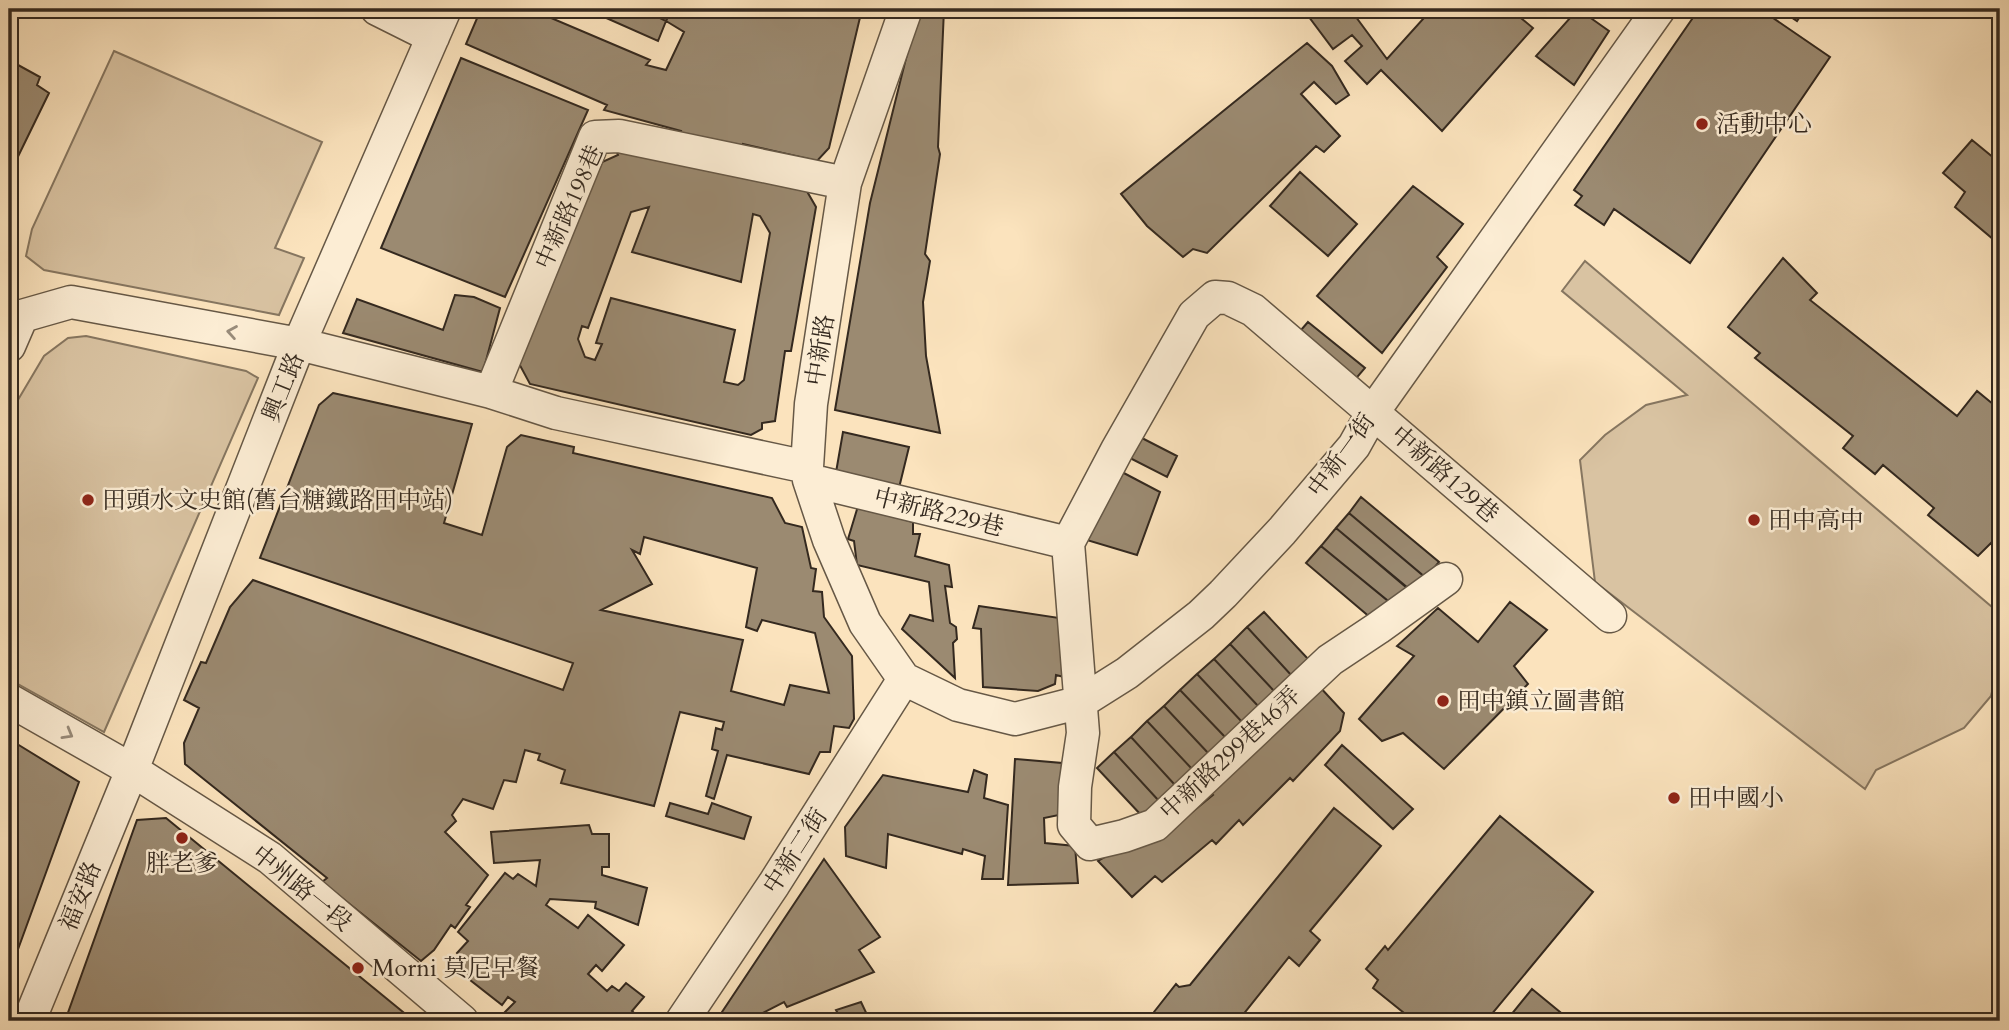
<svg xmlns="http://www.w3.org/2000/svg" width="2009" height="1030" font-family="Cardo,'Noto Serif TC',serif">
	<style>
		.green { fill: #d9c3a2; stroke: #867660; stroke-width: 2 }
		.building { fill: #9b8a71; stroke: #34291f; stroke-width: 2; fill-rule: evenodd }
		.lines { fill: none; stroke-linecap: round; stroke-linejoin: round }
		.minor-casing { stroke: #665846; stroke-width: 35 }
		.minor { stroke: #fcedd4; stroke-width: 32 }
		.oneway { stroke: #988b7a }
		.poi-dot { fill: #8f2418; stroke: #fcedd4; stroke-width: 2.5 }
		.labels { text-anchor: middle; stroke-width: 5; stroke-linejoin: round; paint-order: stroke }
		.poi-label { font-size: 24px; fill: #34291f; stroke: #fcedd4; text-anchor: start }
		.street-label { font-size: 24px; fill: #34291f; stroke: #fcedd4 }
	</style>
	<rect width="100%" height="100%" fill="#fbe3bd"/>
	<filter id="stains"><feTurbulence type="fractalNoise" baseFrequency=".00286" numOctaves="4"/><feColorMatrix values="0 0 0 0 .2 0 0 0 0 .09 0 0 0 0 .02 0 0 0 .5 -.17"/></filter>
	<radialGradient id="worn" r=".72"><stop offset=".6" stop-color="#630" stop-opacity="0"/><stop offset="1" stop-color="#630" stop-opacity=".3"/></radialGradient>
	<path class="green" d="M114,51L322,142L275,248L304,258L279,315L44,270L26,256L32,229Z
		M1585,261L1999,613L1997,671L1991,696L1964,728L1876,770L1865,789L1595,582L1580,460L1605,435L1646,405L1687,395L1562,291Z
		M86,336L246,371L258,378L104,732L9,679V415L44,356L68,338Z"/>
	<path class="building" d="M481,9H547L544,15L650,60L646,65L666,70L684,32L666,21L672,9H862L829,148L817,161L743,144V148L679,137L681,131L604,110L607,105L466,44Z
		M586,9H642L666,21L658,41Z
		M944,9L938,147L940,154L925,254L930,261L923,302L926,356L940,433L835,410L870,203L916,18Z
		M1303,9H1350L1387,59L1432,9H1510L1533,28L1442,131L1381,70L1367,84L1345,61L1362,46L1352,35L1333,49Z
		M1578,9L1609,31L1574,85L1536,56Z
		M1699,9H1760L1830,57L1690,263L1614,209L1604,225L1575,205L1582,196L1574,190Z
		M1779,9H1805L1797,21Z
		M1307,43L1332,66L1349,95L1336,104L1314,82L1301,94L1340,136L1324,152L1316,146L1207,253L1193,249L1183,257L1147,226L1121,194Z
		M461,58L588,110L505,297L381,248Z
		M9,60L40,77L37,85L49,93L9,175Z
		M1972,140L2000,163V245L1955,207L1965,192L1943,173Z
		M615,147L805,188L816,207L791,351H785L775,421L762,423V429L751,435L530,384L516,358L600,163L618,155ZM649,207L632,252L741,282L753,214L760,216L770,233L744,380L738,385L724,382L735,330L611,298L596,343L602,344L595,360L585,357L578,339L582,326L588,328L631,212Z
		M1300,172L1357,224L1328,256L1270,206Z
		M1413,186L1463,224L1437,257L1447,267L1382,353L1317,296Z
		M1783,258L1817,293L1810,300L1957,416L1977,391L1999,409L2000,407V552L1991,543L1978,556L1928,515L1934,508L1883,465L1875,474L1843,448L1853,436L1755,358L1760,353L1728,327Z
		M455,295L474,297L500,308L483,372L343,333L357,299L443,330Z
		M1308,322L1365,368L1353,382L1294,338Z
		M333,393L472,424L444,523L482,535L507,447L521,435L574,447L573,453L772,498L785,523L802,527L811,568L816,569L813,591L822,592L824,617L852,656L854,719L849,728L834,726L830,752H820L809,774L727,755L714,799L706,796L718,751L712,749L716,728L722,730L724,722L680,712L654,806L561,783L565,770L538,760L540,754L525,750L516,782L504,780L493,809L463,799L452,815L456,821L445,832L488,875L466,905L470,907L455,928L451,925L434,950L421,961L322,882L327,878L185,764L184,743L199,708L184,700L201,662L206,663L230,607L253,580L563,690L573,663L260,558L319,405ZM644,537L757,568L746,627L757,631L762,620L815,633L829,693L790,685L784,705L731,691L743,640L601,610L652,584L632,550L640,554Z
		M843,432L909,447L898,492L835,478Z
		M1136,435L1177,456L1167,477L1126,456Z
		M1120,471L1160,492L1137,555L1080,538Z
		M1361,497L1439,562L1426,578L1349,513Z
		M858,506L913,522V534H920L915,556L949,565L952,587L945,586L950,623L956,627L957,639L953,643L955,678L902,629L910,615L933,621L929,582L857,565L854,541L848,539Z
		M1349,513L1426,578L1414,593L1336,528Z
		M1336,528L1407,588L1393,605L1321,546Z
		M1321,546L1393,605L1378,624L1306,563Z
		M1510,602L1547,630L1514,666L1528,684L1444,769L1403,733L1382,741L1359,719L1414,656L1397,646L1438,608L1478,642Z
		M979,606L1066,619L1064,677L1056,675L1055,684L1038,691L983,687L981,629L973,628Z
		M1264,612L1309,660L1292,676L1247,627Z
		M1247,627L1292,676L1275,692L1230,644Z
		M1230,644L1275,692L1259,707L1214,659Z
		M1214,659L1259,707L1243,723L1197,674Z
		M1197,674L1243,723L1226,738L1180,690Z
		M1318,685L1344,713L1340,731L1293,781L1290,778L1243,825L1239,820L1216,844L1212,840L1162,882L1155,876L1132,897L1098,861L1155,828L1163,836L1213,795L1208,790Z
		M1180,690L1226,738L1209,754L1164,706Z
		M1164,706L1209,754L1192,769L1147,721Z
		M1147,721L1192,769L1175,785L1131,737Z
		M1131,737L1175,785L1159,801L1114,752Z
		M9,739L79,782L9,974Z
		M1342,745L1413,809L1393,829L1325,765Z
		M1114,752L1159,801L1142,816L1097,768Z
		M1015,759L1062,763L1059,815L1044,818L1045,843L1075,846L1078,883L1008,885Z
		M974,770L987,775L984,798L1008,805L1003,879H982L985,856L963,849L962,854L888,834L886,868L846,856L845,827L883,775L968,792Z
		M670,803L708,814L712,803L751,817L744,839L666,816Z
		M1334,808L1381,846L1310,931L1320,940L1299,966L1289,957L1238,1021H1166L1154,1012L1176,984L1179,987L1190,985Z
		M1500,816L1593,892L1486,1021H1414L1373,988L1378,980L1366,969L1385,946L1388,950Z
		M166,818L414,1021H65L137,820Z
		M589,825L592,834H609V867H602V875L647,888L638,925L595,908L596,902L550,899L546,905L578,928L588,915L624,945L602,971L596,965L588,974L607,991L612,986L619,991L626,983L644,997L632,1011L642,1021H496L515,1002L508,997L502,1005L456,969L463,959L457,953L468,941L458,932L505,873L513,879L518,874L536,886L540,860L494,863L491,832Z
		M824,859L880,937L859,950L874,972L787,1007L784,1002L757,1016L737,1021H724L720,1015Z
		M1532,989L1571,1021H1506Z
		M861,1002L870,1021H836L841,1019L836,1010Z"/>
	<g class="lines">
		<g class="minor-casing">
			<path id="minor" d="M377,9L433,37
				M906,9L845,183L811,404L807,467L809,480L829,540L865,623L904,679L958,705L1015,719L1081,702L1127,673L1201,615L1223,594L1282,531L1354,446L1373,412L1659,9
				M9,346L22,316L71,302L299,344L491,392L556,413L807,467
				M491,392L595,137L619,136L845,183
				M809,480L1068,543
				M1068,543L1117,450L1194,315L1215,297L1228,298L1253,310L1610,616
				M1068,543L1083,733L1075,787L1074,825L1090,844L1124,836L1155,825L1330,660L1378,628L1446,579
				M9,700L132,770L270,858L462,1021
				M29,1021L132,770L299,344L445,9
				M682,1021L774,884L904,679"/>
		</g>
		<use href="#minor" class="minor"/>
	</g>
	<defs><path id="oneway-chevron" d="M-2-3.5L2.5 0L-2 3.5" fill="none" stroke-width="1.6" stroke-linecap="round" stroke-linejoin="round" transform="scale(1.75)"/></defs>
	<g class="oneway">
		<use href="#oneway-chevron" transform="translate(232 332) rotate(-170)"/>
		<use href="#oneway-chevron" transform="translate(68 734) rotate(30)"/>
	</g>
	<g class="poi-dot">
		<circle cx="1702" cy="124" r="7"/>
		<circle cx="88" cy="500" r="7"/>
		<circle cx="1754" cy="520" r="7"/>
		<circle cx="1443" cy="701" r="7"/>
		<circle cx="1674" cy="798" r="7"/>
		<circle cx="182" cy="838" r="7"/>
		<circle cx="358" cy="968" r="7"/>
	</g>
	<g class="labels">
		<g class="poi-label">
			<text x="1716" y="132">活動中心</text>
			<text x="102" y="508">田頭水文史館(舊台糖鐵路田中站)</text>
			<text x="1768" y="528">田中高中</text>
			<text x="1457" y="709">田中鎮立圖書館</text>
			<text x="1688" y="806">田中國小</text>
			<text x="182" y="871" text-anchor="middle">胖老爹</text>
			<text x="372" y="976">Morni 莫尼早餐</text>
		</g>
		<g class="street-label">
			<text transform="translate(569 207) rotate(-66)" y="8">中新路198巷</text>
			<text transform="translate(820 350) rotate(-81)" y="8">中新路</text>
			<text transform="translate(283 387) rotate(-68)" y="8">興工路</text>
			<text transform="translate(1341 455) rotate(-54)" y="8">中新一街</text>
			<text transform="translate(1445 474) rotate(41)" y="8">中新路129巷</text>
			<text transform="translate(939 512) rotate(14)" y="8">中新路229巷</text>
			<text transform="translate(1230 753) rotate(-43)" y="8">中新路299巷46弄</text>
			<text transform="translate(795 851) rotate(-57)" y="8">中新二街</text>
			<text transform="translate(302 888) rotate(39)" y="8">中州路一段</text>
			<text transform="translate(80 896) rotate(-68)" y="8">福安路</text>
		</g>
	</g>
	<rect width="2009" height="1030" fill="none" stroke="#fbe3bd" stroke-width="35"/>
	<rect x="10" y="10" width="1988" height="1009" fill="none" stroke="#34291f" stroke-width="3.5"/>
	<rect x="18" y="18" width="1974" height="995" fill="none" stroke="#34291f" stroke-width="2"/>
	<rect width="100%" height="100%" filter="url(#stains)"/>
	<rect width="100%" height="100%" fill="url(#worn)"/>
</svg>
